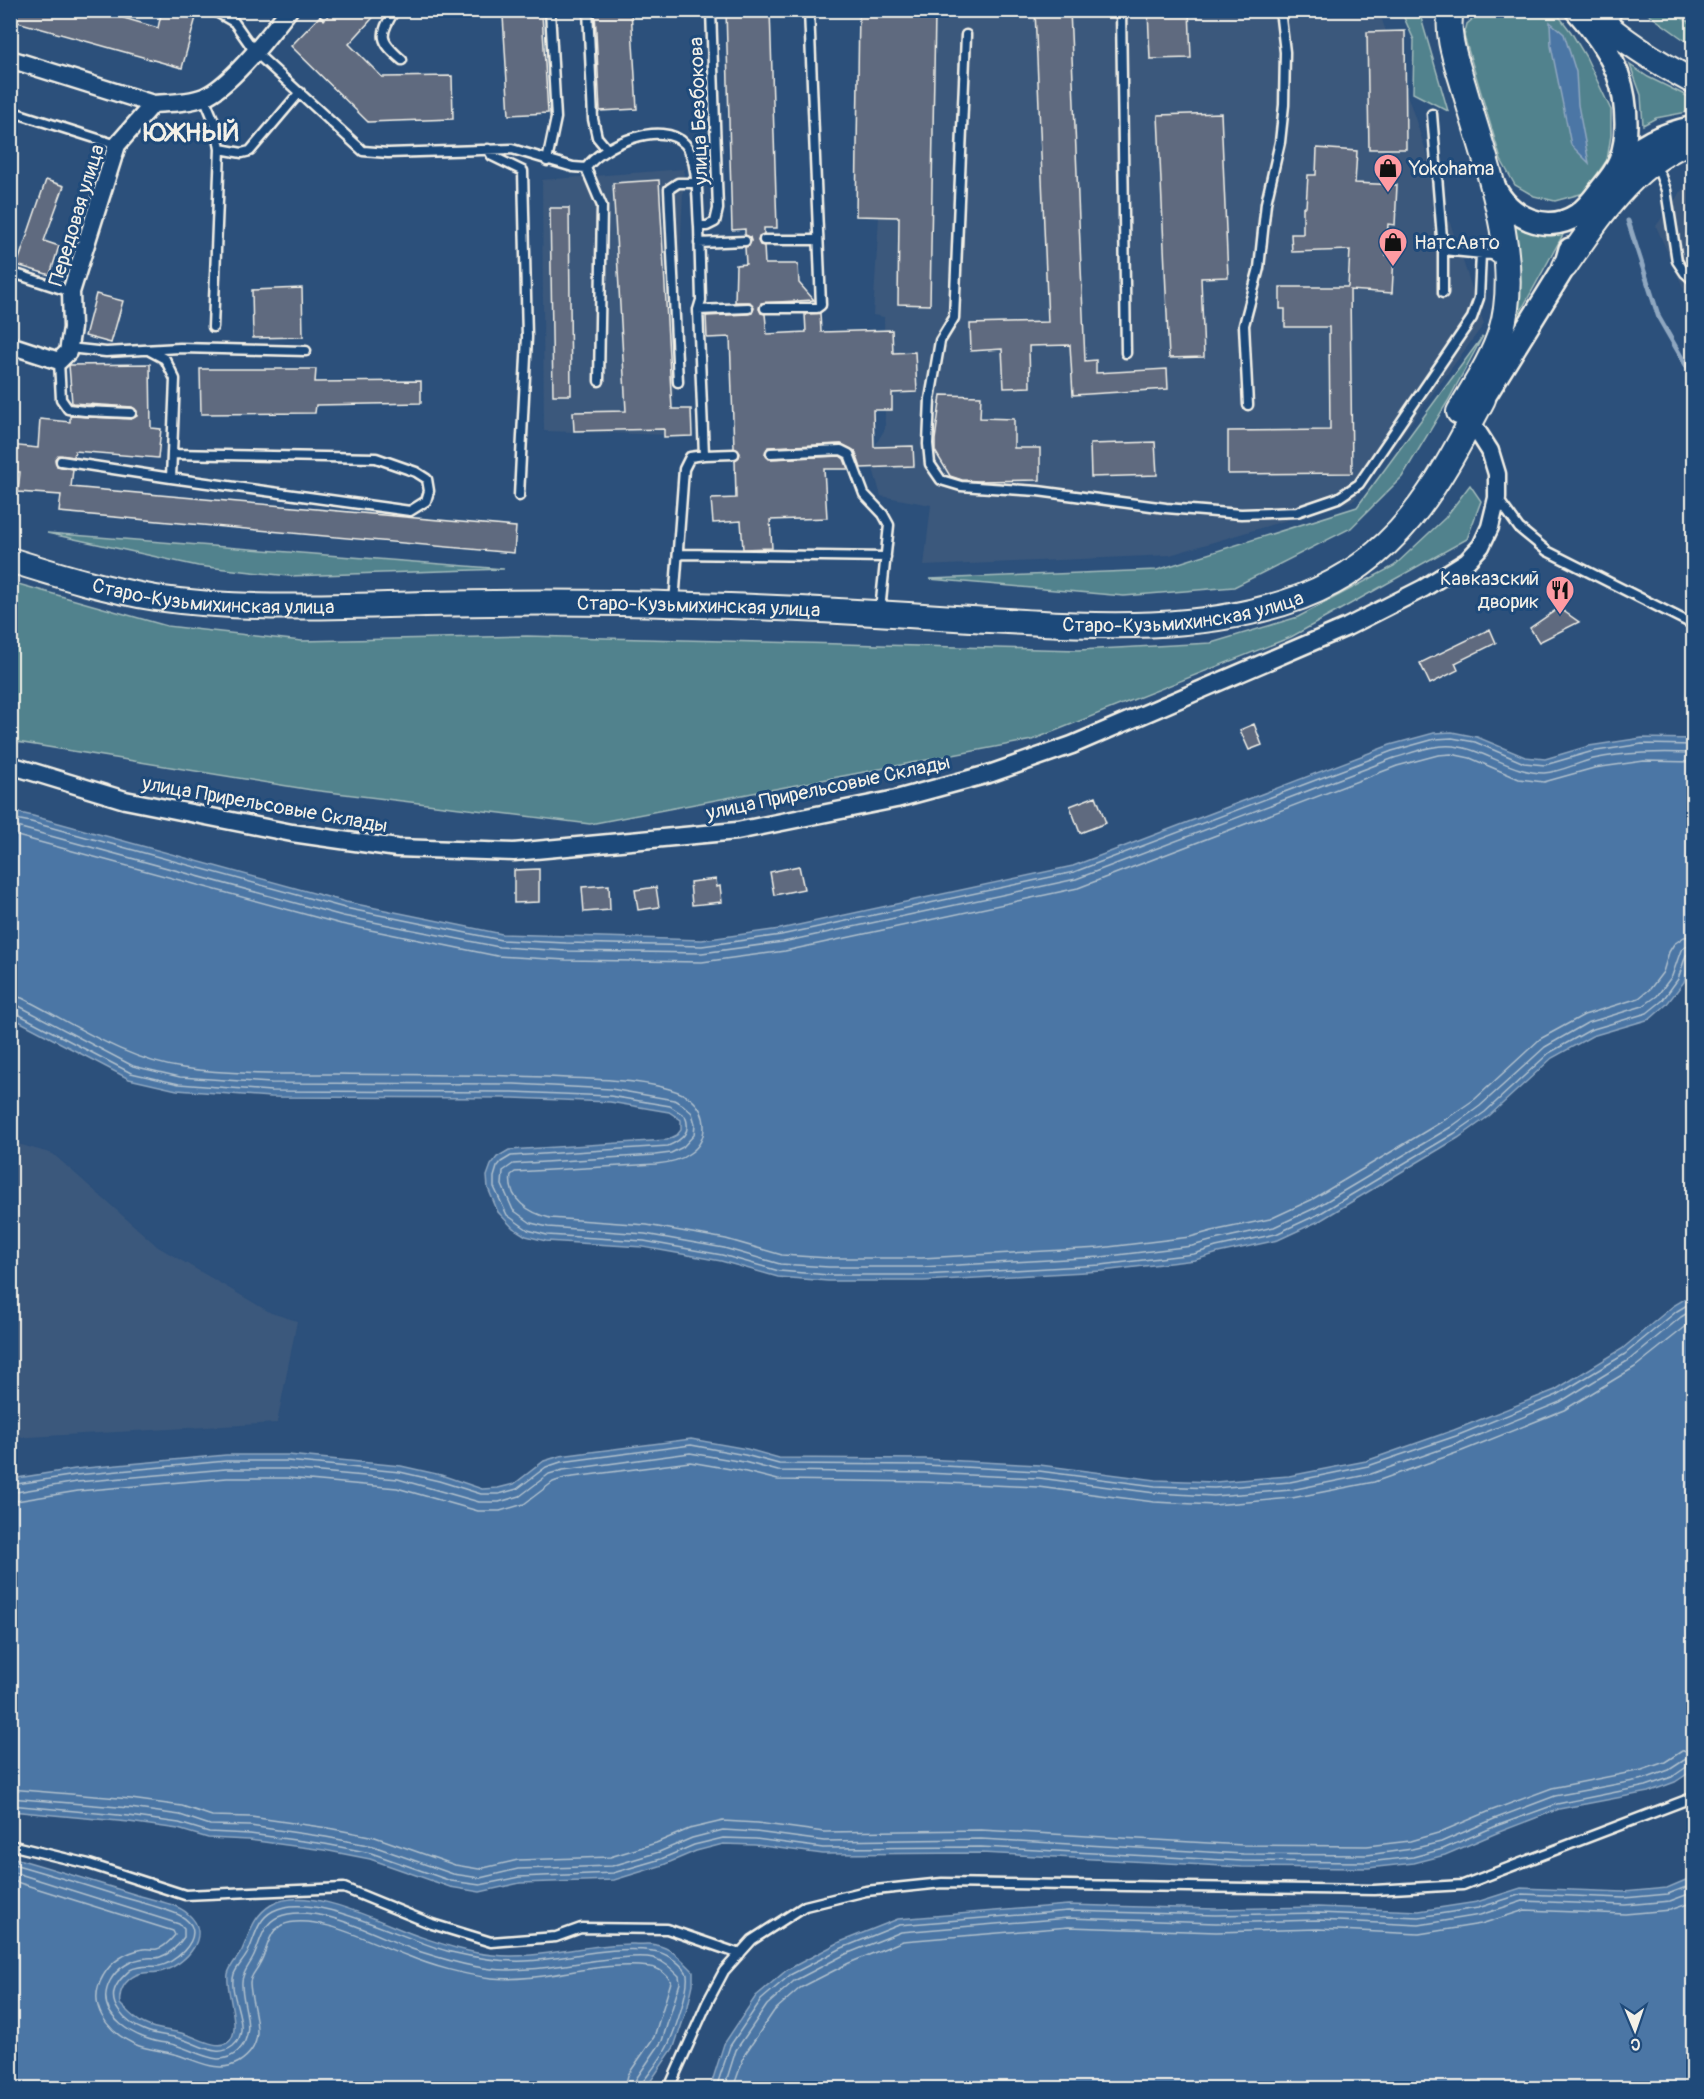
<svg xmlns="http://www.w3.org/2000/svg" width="1704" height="2099" font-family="Pangolin,sans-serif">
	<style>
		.built { fill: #3b587c }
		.green { fill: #51828d; stroke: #a2baba; stroke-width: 1.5 }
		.water { fill: #4b76a5; stroke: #8fa7c0; stroke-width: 1.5 }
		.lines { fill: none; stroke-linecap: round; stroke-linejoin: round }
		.shore { stroke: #b0c0cd; stroke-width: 1.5 }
		.stream { stroke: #8fa7c0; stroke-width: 5 }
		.building { fill: #5f6a7f; stroke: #f4f1e8; stroke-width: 1.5 }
		.service-casing { stroke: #f4f1e8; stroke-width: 13 }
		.minor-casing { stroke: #f4f1e8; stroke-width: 21 }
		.tertiary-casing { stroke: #f4f1e8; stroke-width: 26 }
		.secondary-casing { stroke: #f4f1e8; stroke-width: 28 }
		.service { stroke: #1f4a7a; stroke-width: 8 }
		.minor { stroke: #1f4a7a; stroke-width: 16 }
		.tertiary { stroke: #1f4a7a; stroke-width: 21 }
		.secondary { stroke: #1f4a7a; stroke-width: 24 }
		.labels { text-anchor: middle; stroke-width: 6; stroke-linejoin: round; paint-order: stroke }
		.street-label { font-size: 20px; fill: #f4f1e8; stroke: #1f4a7a }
		.poi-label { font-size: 20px; fill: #f4f1e8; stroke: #1f4a7a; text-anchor: start }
		.district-label { font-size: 26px; font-weight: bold; letter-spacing: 1.5px; fill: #f4f1e8; stroke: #1f4a7a }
	</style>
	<rect width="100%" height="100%" fill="#2c507b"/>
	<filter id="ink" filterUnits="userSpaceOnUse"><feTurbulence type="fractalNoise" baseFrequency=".0167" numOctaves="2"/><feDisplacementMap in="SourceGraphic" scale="12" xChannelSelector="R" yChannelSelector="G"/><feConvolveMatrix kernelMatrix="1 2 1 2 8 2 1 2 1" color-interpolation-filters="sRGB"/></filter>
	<g filter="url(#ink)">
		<path class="built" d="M947,10L1379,11L1484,324L1354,500L1170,555L924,566L931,505L881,496L869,455L885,429L884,317L873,315L891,20L947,19Z
			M684,169L672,435L544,431L542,180Z
			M1693,175V310L1656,226Z
			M11,1142L53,1154L158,1247L271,1313L297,1321L277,1423L11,1438Z"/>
		<path class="green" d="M1401,11H1419L1448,111L1413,93L1414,40Z
			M1482,11H1555L1571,32L1586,57L1611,110V135L1607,160L1584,193L1555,201L1534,196L1515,185L1501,160L1464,36L1467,24Z
			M1644,11H1681L1682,18L1693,24V46Z
			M1630,65L1648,77L1693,99V111L1656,118L1643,125L1641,95Z
			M1513,222L1528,229L1565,231L1517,318L1513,317Z
			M1483,336L1448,401L1402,477L1351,528L1234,587L1124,596L929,579L1157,570L1357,507Z
			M1470,485L1481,501L1467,539L1291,637L1032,740L590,824L312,790L11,741V582L167,626L302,641L527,636L1079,650L1211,643L1298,617L1394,566L1445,518Z
			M47,533L504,569L289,576L198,566Z"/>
		<path class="water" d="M1550,22L1564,34L1576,72L1578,105L1589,163L1571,145L1551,46Z
			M1452,732L1477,737L1525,757L1545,759L1589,746L1642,738L1693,739L1694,949L1684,982L1666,1005L1650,1019L1592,1036L1552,1058L1489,1116L1458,1138L1321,1220L1278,1240L1218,1253L1195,1260L1102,1271L923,1281H828L778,1277L721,1261L643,1247L546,1241L526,1236L513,1228L498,1212L488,1188L487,1176L491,1165L497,1157L509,1150L667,1140L677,1135L681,1130V1120L669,1112L610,1102L513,1098L271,1097L177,1090L129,1079L11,1017V811L33,816L346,902L502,934L702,940L780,929L1073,866L1390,745L1434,733Z
			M1693,1294V1770L1675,1782L1648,1792L1559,1809L1499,1832L1445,1855L1414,1863L1368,1868L1242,1867L981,1853L823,1854L755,1845L723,1844L696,1851L663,1865L614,1880L520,1883L480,1892L450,1887L370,1859L324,1850L249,1840L208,1838L178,1829L129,1822L11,1811V1479L75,1469L226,1455H288L401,1466L441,1475L482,1489L498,1488L514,1484L544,1461L560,1456L691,1439L747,1449L779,1458L925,1459L1040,1465L1156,1480L1215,1482L1289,1476L1366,1461L1454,1430L1555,1390L1622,1349L1673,1306Z
			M11,1857C53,1869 95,1882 137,1895C153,1900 176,1903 188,1914C213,1935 186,1964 163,1971C154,1974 145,1971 136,1975C125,1980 118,1992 120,2004C127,2011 135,2020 144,2024C158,2031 174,2030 188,2035C198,2038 216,2049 227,2043C244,2033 225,1992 228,1974C230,1965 238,1958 242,1950C250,1933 253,1916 271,1905C309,1883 380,1923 418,1936C442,1944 468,1953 493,1955C539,1960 587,1943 634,1944C641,1945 649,1943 656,1945C672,1948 682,1960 693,1971V1984L688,2006L674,2047L646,2088H11Z
			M1693,1877V2088H710L724,2044L756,1996L787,1970L840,1942L898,1919L1068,1905L1216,1909L1318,1907L1419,1911L1477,1902L1521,1888L1624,1892L1667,1888Z"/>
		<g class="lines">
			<path class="shore" d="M10,818L31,822L345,908L501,940L566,943L702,946L781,935L1074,872L1392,751L1435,739L1452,738L1475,742L1524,763L1545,765L1590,752L1642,744L1694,745
				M10,825L343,916L499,947L566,951L702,953L783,942L1076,879L1394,758C1412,753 1434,744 1453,746C1485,749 1511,773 1544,773C1561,772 1577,763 1593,759C1627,752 1659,752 1694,753
				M10,834L341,924L497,956L566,960L702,962L785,951L1078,888L1397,766L1438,755L1451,754L1470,758L1519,779L1544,782L1594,768L1644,761L1694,762
				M10,995L22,998C74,1024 125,1060 183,1068C234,1075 285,1074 336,1074C413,1075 490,1074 567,1078C599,1079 666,1080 691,1099C708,1113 709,1140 690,1153C680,1161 668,1163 656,1164L515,1172L511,1175C507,1200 530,1213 550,1218L647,1225L726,1239L782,1255L829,1258H922L1100,1248L1190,1237L1212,1231L1270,1219L1311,1200L1446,1119L1475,1099L1540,1039L1584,1015L1639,998L1650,989L1663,972L1669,952L1674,944L1684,937L1694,936
				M10,1004L19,1006L133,1066L180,1077L271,1083L514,1084L611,1089L674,1100L683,1105L692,1113L695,1124L694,1135L683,1147L671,1153L655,1155L513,1164L503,1171L502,1185L513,1210L531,1223L548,1227L645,1234L724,1248L780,1264L829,1267H922L1101,1257L1192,1246L1214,1240L1274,1227L1315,1208L1451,1127L1480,1106L1545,1047L1587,1023L1643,1006L1657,996L1672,976L1681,950L1687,946L1694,945
				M10,1012L16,1013L131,1073L179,1084L271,1091L513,1092L610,1096L670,1106L685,1116C692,1132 682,1140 668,1146L511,1156L501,1162L497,1167L494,1177V1187L507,1215L528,1230L547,1235L644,1241L722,1255L779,1271L829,1275H923L1101,1265L1194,1254L1216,1247L1276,1234L1319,1214L1455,1133L1485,1112L1549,1053L1590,1030L1647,1013L1662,1001L1678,979L1686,955L1694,952
				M10,1485L76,1475L226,1461H287L400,1472L439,1481L481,1494H499L517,1489L546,1467L561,1462L691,1445L745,1455L779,1464L925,1465L1039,1471L1155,1486L1214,1488L1290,1482L1368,1466L1456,1436L1557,1395L1625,1354L1677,1311L1694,1301
				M10,1493L77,1482L226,1469H287L398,1479L479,1502H499L520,1496L549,1474L563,1470L690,1453L744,1462L778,1471L925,1473L1039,1478L1155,1493L1214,1496L1291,1490L1371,1474L1459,1443L1560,1402L1629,1360L1681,1317L1694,1309
				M10,1502L78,1491L227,1478H287L397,1488L478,1511H500L524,1504L553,1482L565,1478L690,1462L742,1471L778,1480L925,1482L1038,1487L1154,1502L1214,1505L1292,1498L1374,1482L1462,1451L1564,1410L1635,1367L1694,1320
				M10,1789L131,1799L182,1806L212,1816L251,1817L328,1828L375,1837L455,1865L479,1869L518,1860L610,1857L656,1843L689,1829L723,1821L757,1823L824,1832L981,1830L1243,1845L1367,1846L1410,1841L1438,1833L1490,1811L1552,1788L1642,1770L1665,1762L1682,1751L1694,1749
				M10,1798L130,1808L180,1815L210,1825L250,1826L326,1837L373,1846L453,1874L480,1878L518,1869L612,1866L659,1852L692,1838L723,1830L756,1832L824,1841L981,1839L1243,1854L1367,1855L1412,1849L1441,1842L1494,1819L1555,1796L1644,1779L1669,1770L1686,1759L1694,1758
				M10,1805L129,1816L179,1823L209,1832L250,1834L325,1844L371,1853L451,1881L480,1885L519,1877L613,1873L661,1859L694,1845L723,1838L756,1839L823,1848L981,1847L1242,1861L1368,1862L1413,1857L1443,1849L1496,1826L1557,1804L1646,1786L1672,1777L1688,1766L1694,1765
				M10,1863C48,1874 85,1885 122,1897C140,1902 160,1907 177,1914C182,1916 188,1921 191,1925C200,1942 173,1964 159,1966C149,1967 139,1965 130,1970C127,1973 120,1979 118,1983C104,2003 126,2023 144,2030C155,2035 167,2035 178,2038C191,2041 204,2050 216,2051C222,2052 229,2049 233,2046C254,2028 227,1997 234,1974C237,1967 243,1961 247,1954C255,1939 256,1920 273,1911C315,1889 406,1942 451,1952C476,1958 499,1962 525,1961C567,1959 610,1945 653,1951C664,1952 680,1962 686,1972C692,1983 674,2033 668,2045C662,2058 651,2071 642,2083L641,2088
				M10,1871L179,1924L184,1929V1937C178,1946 170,1954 160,1957C156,1959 152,1957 147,1958C132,1959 117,1968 110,1981C92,2016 137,2040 166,2043C183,2045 202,2058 218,2059C225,2059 233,2056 238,2051C258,2031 241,2006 242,1982C242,1973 249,1966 253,1958C260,1944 262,1924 278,1917C315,1901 377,1936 412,1949C437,1957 465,1966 491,1969C527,1973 572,1963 608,1959C622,1958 640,1955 653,1958C664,1961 672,1969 679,1976L680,1983L662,2041L636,2079L634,2088
				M10,1880L173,1931L175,1935C170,1941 164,1948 157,1949C152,1950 148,1948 143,1949C127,1952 111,1961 103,1976C86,2005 107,2031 134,2044C147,2050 160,2050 174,2054C195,2059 217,2075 239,2062C271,2042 251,2011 250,1983C250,1976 257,1970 260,1963C266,1953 267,1940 275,1930C277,1929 280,1926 282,1925C315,1911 376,1945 408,1956C432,1966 465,1975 491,1978C544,1983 597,1960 650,1967C659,1968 667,1974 671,1982L654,2037L628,2075L625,2088
				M716,2088L730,2046L761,2000L790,1975L842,1948L899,1925L1068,1911L1216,1915L1318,1913L1419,1917L1478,1908L1522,1894L1624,1898L1668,1894L1694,1884
				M724,2088L736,2050L767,2005L794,1981L846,1954L901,1932L1068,1918L1216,1923L1318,1920L1419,1925L1480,1915L1523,1901L1625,1905L1670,1901L1694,1892
				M733,2088L745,2054L774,2011L800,1988L849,1963L903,1941L1069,1927L1216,1932L1318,1929L1419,1934L1481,1924L1525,1910L1625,1914L1670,1910L1694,1902"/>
			<path class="stream" d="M1628,221L1659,318L1694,379"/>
		</g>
		<path class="building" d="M10,10H127L124,18L158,28L162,10H198L182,68L10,20Z
			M333,10H380L349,44L382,77L452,76L453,119L368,122L291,46L320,16L324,20Z
			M631,10L637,109L600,111L595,12Z
			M726,10H770L777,228H764V234L759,236L758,241L760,245L764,246L765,264H798L799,283L814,300L761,303L759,309L761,313L765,314L767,334L806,332L805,314L820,313L821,332L892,330L893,353L915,352L917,392L892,393V410H873L874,447L913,446L914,466L861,468L855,451L841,444L768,447L765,454L769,459L840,456L844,459L848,469H824L827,518L770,520L772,548L743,549L741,521L713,523L711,499L736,498L735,460L739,457L740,453L734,448L730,337L707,338L706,316L748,314L752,313L754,308L750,302H735L736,265L746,264L745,247L749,246L751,241L750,237L745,235V229L732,230Z
			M859,10H919L935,14L930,305L898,304L899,217L856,216Z
			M1035,10H1070L1085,361L1096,360V373L1167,369L1168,389L1073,395L1070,345L1029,346L1030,387L1004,388L1002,349L971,351L970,324L1048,322Z
			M1148,10H1189L1191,58L1150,59Z
			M542,14L548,113L509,115L503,16Z
			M1405,31L1406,149H1369L1367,32Z
			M1221,113L1228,277L1201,278L1204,357L1169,358L1158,115Z
			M1317,148L1357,151L1355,183L1397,185L1395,225L1388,224L1386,255L1394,256L1392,293L1350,290L1352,473L1228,474V431L1330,430L1329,327H1285V309H1280V287H1348L1350,250L1292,252L1291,234H1303V207H1306L1308,175H1316Z
			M46,180L64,186L44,241L59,246L50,275L17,265Z
			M659,180L672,409H691L692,436L664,437V429L574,431L573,412L626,411L613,183Z
			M550,208H569L571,395H553Z
			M302,288L303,337L253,338L252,290Z
			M96,294L123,301L111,343L85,336Z
			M150,364L151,428L161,429L158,458L75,451L74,457L58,455L55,459L57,466L73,469L71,487L516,527L514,553L59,512L61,495L18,492L20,472L10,471V445L38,448L40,419L70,422V416L131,419L137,416V411L132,407L72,403L69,365Z
			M200,369H316L315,382L421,381V403L316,405L315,413L201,414Z
			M941,395L981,396L980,418L1014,419V448H1040V480L978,481L962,480L950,476L935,451V440Z
			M1155,442L1157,475L1091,477L1090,444Z
			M1559,608L1579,622L1539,642L1530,628Z
			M1490,629L1496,643L1455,663L1458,670L1430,684L1420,663Z
			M1254,724L1262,745L1249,750L1240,730Z
			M1096,796L1106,823L1080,833L1070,806Z
			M799,866L804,889L774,895L770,872Z
			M539,869V902L514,903V870Z
			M716,879L717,887L720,886L722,902L692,905L690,882Z
			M609,885L610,910L584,912L582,887Z
			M656,887L659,907L638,910L635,890Z"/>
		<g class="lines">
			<g class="service-casing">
				<path id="service" d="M213,10L234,22L255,52L363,151L388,153L512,149L573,167L586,168C602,145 662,119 685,144C699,159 697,206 699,226
					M395,10C378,36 380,41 402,60
					M588,10L593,119L597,137L607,149
					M1121,10L1126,353
					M1610,26L1618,10
					M966,35L954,318L940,341L930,399L928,444L930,464L941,480L961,486L1038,491L1166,508L1241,514L1297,512L1338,498L1359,484L1472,318L1479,298L1481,253
					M204,97L216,126L220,149L213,327
					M10,111L117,145
					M1432,114L1443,250V293
					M220,149L242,153L250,151L300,92
					M488,149L492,156L523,171L527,337L519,496
					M547,161L556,118L550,10
					M1653,166L1660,174L1666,190L1677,261L1685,273L1694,281
					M586,168L602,206L599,381
					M764,240H817
					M699,243L745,241
					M1443,250L1492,255L1503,262
					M10,272L71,292
					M765,308H817L821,305L809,10
					M698,310L748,308
					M69,348L106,352L180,348L306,351
					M59,361L61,399L68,409L85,411L131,413
					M678,382L669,189L678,183H695
					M1248,405L1244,325L1259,268L1266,203L1280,142L1284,105L1285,52L1280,10
					M771,453L841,450L849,454L864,494L883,514L889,525L880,610
					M704,455L734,454
					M61,461L171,478L175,379L165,359L150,351
					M171,478L410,511L426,501L429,491L427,479L416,472L376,458L172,454
					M1498,499L1519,528L1547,551L1694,625
					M679,554L886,557
					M674,603L684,469L690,457L704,455L698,310L701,300L699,226H707L715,222L718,209L711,10
					M10,1845L89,1864L185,1895L344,1888L432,1924L491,1942L556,1937L581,1928L667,1929L740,1954
					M669,2088L707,2003L724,1971L752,1940L805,1906L866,1891L942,1883L1374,1890L1463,1885L1694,1797"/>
			</g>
			<g class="minor-casing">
				<path id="minor" d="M10,59L153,104
					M10,345L59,361L68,352L72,328L71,292L117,145L153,104C170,103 189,103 204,97C231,86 270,34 289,10
					M10,765L125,800L292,833L397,848L514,852L737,831L896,799L992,773L1072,745L1347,627L1424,588L1467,561L1481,546L1490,527L1497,498V474L1490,451L1467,415"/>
			</g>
			<g class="tertiary-casing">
				<path id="tertiary" d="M1618,169C1637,144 1663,134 1694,127
					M1494,186C1509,217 1546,235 1577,215C1588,208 1595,197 1602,188C1609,180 1616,171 1620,161C1627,142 1627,118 1624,98C1619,64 1598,35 1576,10
					M1483,399L1565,266L1570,249"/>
			</g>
			<g class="secondary-casing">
				<g id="secondary">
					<path d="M1451,10C1445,38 1459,68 1466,95C1486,163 1523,261 1501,331C1492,360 1474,386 1459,412"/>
					<path d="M1589,10C1621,40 1655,61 1694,82"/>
					<path d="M1565,266C1600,216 1633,162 1694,140"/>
					<path id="s1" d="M10,560C58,575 107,590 156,598C245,611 336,606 425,604C514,602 605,602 694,605C786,607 879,613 971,619C1079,625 1197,636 1301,597C1399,560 1437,486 1483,399"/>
				</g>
			</g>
			<use href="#service" class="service"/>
			<use href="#minor" class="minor"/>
			<use href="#tertiary" class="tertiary"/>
			<use href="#secondary" class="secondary"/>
		</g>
	</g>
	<defs>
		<g id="shop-pin" transform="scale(1.5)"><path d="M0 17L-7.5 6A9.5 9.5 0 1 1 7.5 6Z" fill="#ff9aa2" stroke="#1f4a7a"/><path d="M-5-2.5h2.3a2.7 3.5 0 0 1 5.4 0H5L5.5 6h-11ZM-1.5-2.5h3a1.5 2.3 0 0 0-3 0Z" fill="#111"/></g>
		<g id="restaurant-pin" transform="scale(1.5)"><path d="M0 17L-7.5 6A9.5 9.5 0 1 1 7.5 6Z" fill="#ff9aa2" stroke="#1f4a7a"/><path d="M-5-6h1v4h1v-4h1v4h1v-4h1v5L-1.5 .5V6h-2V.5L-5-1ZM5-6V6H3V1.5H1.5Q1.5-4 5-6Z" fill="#111"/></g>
	</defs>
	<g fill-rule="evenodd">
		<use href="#shop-pin" x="1388" y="168"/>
		<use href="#shop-pin" x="1393" y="242"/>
		<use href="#restaurant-pin" x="1560" y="590"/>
	</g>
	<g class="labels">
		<g class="street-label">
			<text transform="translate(698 111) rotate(-92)" y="7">улица Безбокова</text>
			<text transform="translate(76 215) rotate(-73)" y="7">Передовая улица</text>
			<text dy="7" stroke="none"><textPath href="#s1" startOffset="208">Старо-Кузьмихинская улица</textPath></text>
			<text dy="7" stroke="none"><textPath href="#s1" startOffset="694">Старо-Кузьмихинская улица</textPath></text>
			<text dy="7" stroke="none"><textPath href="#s1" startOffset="1180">Старо-Кузьмихинская улица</textPath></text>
			<text transform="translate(828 787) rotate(-12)" y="7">улица Прирельсовые Склады</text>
			<text transform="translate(265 804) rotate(10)" y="7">улица Прирельсовые Склады</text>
		</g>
		<g class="poi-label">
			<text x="1409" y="175">Yokohama</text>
			<text x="1414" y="249">НатсАвто</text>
			<text x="1539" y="585" text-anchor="end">Кавказский<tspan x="1539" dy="23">дворик</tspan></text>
		</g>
		<g class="district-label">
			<text x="192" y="141">ЮЖНЫЙ</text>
		</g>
	</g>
	<rect width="1704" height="2099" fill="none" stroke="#1f4a7a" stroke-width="36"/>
	<rect x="18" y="18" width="1668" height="2063" fill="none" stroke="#f4f1e8" stroke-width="2" filter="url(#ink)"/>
	<g transform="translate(1635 2030) rotate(178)" stroke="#1f4a7a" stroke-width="4.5" paint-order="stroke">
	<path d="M0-4.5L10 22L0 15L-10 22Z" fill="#f4f1e8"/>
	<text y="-9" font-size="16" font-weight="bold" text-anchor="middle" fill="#f4f1e8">С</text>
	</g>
</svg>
